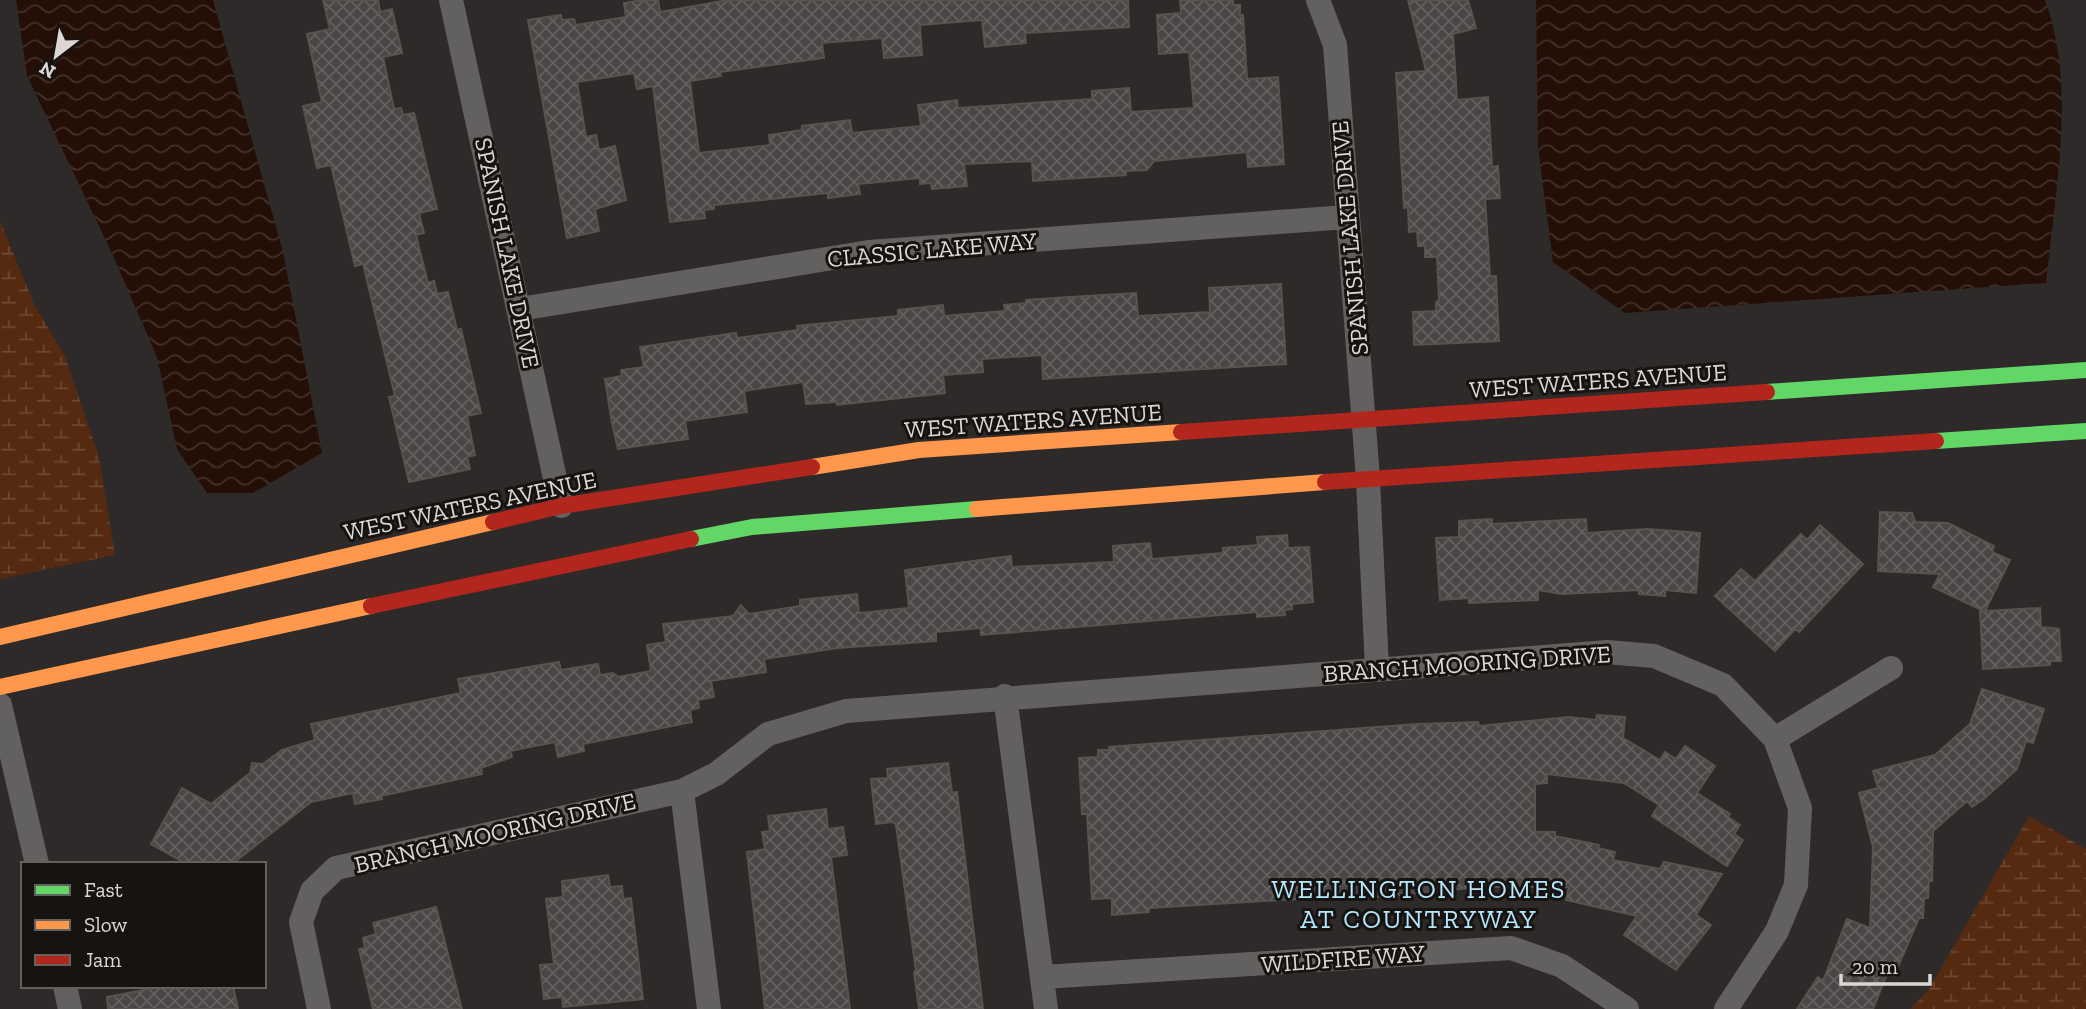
<svg xmlns="http://www.w3.org/2000/svg" width="2086" height="1009" font-family="'Zilla Slab',serif">
	<style>
		.wetland { fill: url(#wetland-marsh) }
		.water { fill: url(#water-waves) }
		.building { fill: url(#building-cross-hatch); stroke: #565351; stroke-width: 2 }
		.lines { fill: none; stroke-linecap: round; stroke-linejoin: round }
		.street { stroke: #636160; stroke-width: 24 }
		.fast { stroke: #63d668; stroke-width: 16 }
		.slow { stroke: #ff974d; stroke-width: 16 }
		.jam { stroke: #b3261e; stroke-width: 16 }
		.labels { text-anchor: middle; stroke-width: 6; stroke-linejoin: round; paint-order: stroke }
		.street-label { font-size: 24px; fill: #dcd7d5; stroke: #161311 }
		.neighbourhood-label { font-size: 26px; letter-spacing: 2px; fill: #b4e6fc; stroke: #161311 }
	</style>
	<defs>
		<pattern id="wetland-marsh" width="20" height="14" patternUnits="userSpaceOnUse" patternTransform="scale(1.75)"><rect width="20" height="14" fill="#552a10"/><path d="M1 5h8M5 5V1M11 12h8M15 12V8" fill="none" stroke="#6d4832"/></pattern>
		<pattern id="water-waves" width="16" height="10" patternUnits="userSpaceOnUse" patternTransform="scale(1.75)"><rect width="16" height="10" fill="#230f06"/><path d="M0 5q4-4 8 0t8 0" fill="none" stroke="#423129"/></pattern>
		<pattern id="building-cross-hatch" width="8" height="8" patternUnits="userSpaceOnUse" patternTransform="scale(1.75)"><rect width="8" height="8" fill="#4a4645"/><path d="M0 0l8 8M0 8l8-8" fill="none" stroke="#64605f"/></pattern>
	</defs>
	<rect width="100%" height="100%" fill="#2e2a29"/>
	<path class="wetland" d="M0,221L33,302L65,357L99,457L115,555L0,579Z
		M2029,816L2086,849V1009H1911L1929,989Z"/>
	<path class="water" d="M16,0H213L283,252L322,453L253,493H207L177,449L157,357L110,249L27,76Z
		M1536,0H2045C2077,84 2055,194 2046,283L1625,313L1553,262L1538,147Z"/>
	<path class="building" d="M323,0H378L380,12L392,9L402,53L383,57L394,109L401,108L403,115L414,113L437,209L419,213L424,233L416,235L428,283L434,281L437,294L448,292L457,330L461,329L481,413L467,416L475,455L467,457L470,469L409,482L389,397L395,396L363,264L355,266L331,165L317,168L303,106L322,102L307,34L330,29Z
		M643,0H658L660,12L728,0H1128L1129,27L1025,33L1026,43L985,47L982,20L920,25L922,55L884,58L882,38L822,43L824,58L720,72L721,76L690,81L699,153L770,145L769,135L802,130V126L850,120L852,133L921,126L918,105L957,100L958,108L1092,99V91L1129,88L1131,112L1194,108L1189,52L1159,54L1157,15L1181,13L1180,0H1233V5H1240V15H1243L1247,79L1278,77L1284,164L1248,167L1247,152L1154,161L1147,170L1126,171V175L1033,181L1032,161L964,164L967,186L932,189L931,183L920,184V178L858,184L860,194L828,198V193L714,205V209L704,210L705,218L670,222L653,86L637,89L634,73L577,82L586,137L596,135L599,150L615,146L626,200L595,209L599,231L567,238L528,20L561,15L562,20L574,19L576,25L626,17L624,3Z
		M1408,0H1468L1476,28L1453,34L1457,100L1488,97L1492,167L1498,166L1500,198L1485,199L1490,276H1496L1499,341L1414,345L1413,312L1436,311V302L1439,301L1437,257H1425V246H1418L1417,231L1409,232L1408,207L1404,208L1396,73L1426,71Z
		M1281,284L1286,364L1043,379L1042,355L982,359L983,372L943,375L945,393L837,405V402L806,404L803,382L744,391L747,412L685,421L688,439L618,449L612,423L605,379L622,376L621,370L644,367L640,347L736,333L737,338L798,330L797,326L898,316V310L943,305L944,316L1005,311L1004,305L1026,303V300L1086,296L1136,293L1138,316L1210,312L1209,288Z
		M1880,512L1912,513L1915,522L1948,523L1994,546L1992,552L2010,560L1985,611L2040,608L2041,627L2059,629L2061,661H2050V665L1983,669L1980,611H1984L1933,587L1940,574L1878,571Z
		M1492,519V524L1586,519L1587,533L1647,529L1700,533L1696,593L1665,590V596L1639,594V590L1562,594L1538,590V600L1469,603V598L1440,600L1436,538L1459,537V521Z
		M1820,525L1863,564L1799,632L1795,629L1775,651L1715,596L1741,569L1755,581L1801,534L1807,540Z
		M1287,535L1288,548L1309,547L1313,602L1292,604V609L1284,610L1285,615L1257,617V612L981,635V628L936,632V641L838,648L764,659L766,672L711,681L714,697L698,700L699,708L690,710L692,722L583,744L584,751L558,757L555,742L510,751L512,757L481,768L482,774L381,796L382,799L355,804L353,793L311,802L232,864H187L151,844L182,788L211,804L250,773L252,763L263,764L282,750L315,740L311,724L461,693L458,679L559,662L561,670L598,664L600,675L613,673L618,677L651,671L647,645L666,642L663,624L733,616L741,605L749,614L800,606V600L857,594L859,613L909,608L905,570L1011,556L1012,567L1114,562L1113,546L1150,543L1152,559L1223,553V548L1258,545L1257,537Z
		M1982,689L2044,709L2033,743L2026,741L2017,769L1985,798L1972,807L1967,801L1933,831L1932,881L1929,880L1928,898H1924L1923,918H1919L1894,976L1887,974L1873,1009H1797L1818,977L1823,981L1847,919L1870,928L1873,847L1859,793L1878,788L1873,771L1935,755L1970,724Z
		M1597,715L1625,717L1623,738L1660,760L1665,752L1676,759L1685,746L1715,766L1697,793L1730,814L1728,817L1740,825L1734,834L1743,840L1727,866L1652,816L1659,805L1624,783L1547,774V783L1535,784V832H1555V836L1599,845L1598,848L1615,852L1613,860L1660,869L1664,862L1722,874L1696,915L1711,925L1676,970L1624,935L1637,916L1566,900L1569,887H1479L1392,896L1364,898V895L1149,908V912L1112,915V898L1092,899L1087,814H1082L1079,758L1098,757V750H1109V747L1418,724L1478,722L1479,726L1569,717L1596,720Z
		M948,763L952,793L957,792L983,1009H919L914,972L916,971L896,825L893,822L876,824L871,779L888,778L887,769Z
		M826,809L828,829L843,827L847,855L831,857L850,1009H765L747,852L765,849L762,832L770,831L768,816Z
		M608,875L610,887L622,886L623,899L631,898L643,999L563,1007L562,997L544,999L540,965L554,964L546,899L563,897L562,881Z
		M436,907L462,1009H373L359,949L365,948L363,938L376,934L373,923Z
		M164,986H233L238,1009H108L107,997Z"/>
	<g class="lines">
		<path class="street" d="M451,0L561,506
			M1318,0L1335,45L1368,479L1377,669
			M520,309L869,252L1347,217
			M1005,696L1046,1009
			M0,705L37,864
			M1775,739L1891,668
			M682,791L709,1009
			M1043,977L1511,948L1562,966L1627,1009
			M65,986L70,1009
			M319,1009L301,922L312,891L336,868L682,791L716,774L768,734L846,711L1607,652L1654,656L1723,685L1775,739L1800,808L1796,885L1777,931L1726,1009"/>
		<path class="fast" d="M1767,392L2086,370
			M1936,441L2086,431
			M691,539L752,527L977,509"/>
		<path class="slow" d="M812,467L919,450L1181,432
			M977,509L1325,482
			M0,637L493,522
			M0,687L371,606"/>
		<path class="jam" d="M1181,432L1767,392
			M1325,482L1936,441
			M493,522L561,506L812,467
			M371,606L691,539"/>
	</g>
	<g class="labels">
		<g class="street-label">
			<text transform="translate(1350 238) rotate(-95)" y="8">SPANISH LAKE DRIVE</text>
			<text transform="translate(932 250) rotate(-5)" y="8">CLASSIC LAKE WAY</text>
			<text transform="translate(507 253) rotate(78)" y="8">SPANISH LAKE DRIVE</text>
			<text transform="translate(1598 381) rotate(-4)" y="8">WEST WATERS AVENUE</text>
			<text transform="translate(1033 421) rotate(-4)" y="8">WEST WATERS AVENUE</text>
			<text transform="translate(470 506) rotate(-12)" y="8">WEST WATERS AVENUE</text>
			<text transform="translate(1467 664) rotate(-4)" y="8">BRANCH MOORING DRIVE</text>
			<text transform="translate(495 833) rotate(-13)" y="8">BRANCH MOORING DRIVE</text>
			<text transform="translate(1343 959) rotate(-4)" y="8">WILDFIRE WAY</text>
		</g>
		<g class="neighbourhood-label">
			<text x="1419" y="898">WELLINGTON HOMES<tspan x="1419" dy="30">AT COUNTRYWAY</tspan></text>
		</g>
	</g>
	<rect x="21" y="862" width="245" height="126" fill="#161311" stroke="#65615f" stroke-width="2"/>
	<rect x="35" y="885" width="35" height="10" fill="#63d668" stroke="#65615f" stroke-width="2"/>
	<text x="84" y="897" font-size="21" fill="#dcd7d5">Fast</text>
	<rect x="35" y="920" width="35" height="10" fill="#ff974d" stroke="#65615f" stroke-width="2"/>
	<text x="84" y="932" font-size="21" fill="#dcd7d5">Slow</text>
	<rect x="35" y="955" width="35" height="10" fill="#b3261e" stroke="#65615f" stroke-width="2"/>
	<text x="84" y="967" font-size="21" fill="#dcd7d5">Jam</text>
	<g transform="translate(56 56) rotate(211)" stroke="#161311" stroke-width="5" paint-order="stroke">
	<path d="M0-5L12 26L0 18L-12 26Z" fill="#dcd7d5"/>
	<text y="-10" font-size="19" font-weight="bold" text-anchor="middle" fill="#dcd7d5">N</text>
	</g>
	<path d="M1841 974v10h89v-10" fill="none" stroke="#dcd7d5" stroke-width="3.5"/>
	<text x="1852" y="974" font-size="21" fill="#dcd7d5" stroke="#161311" stroke-width="5" paint-order="stroke">20 m</text>
</svg>
